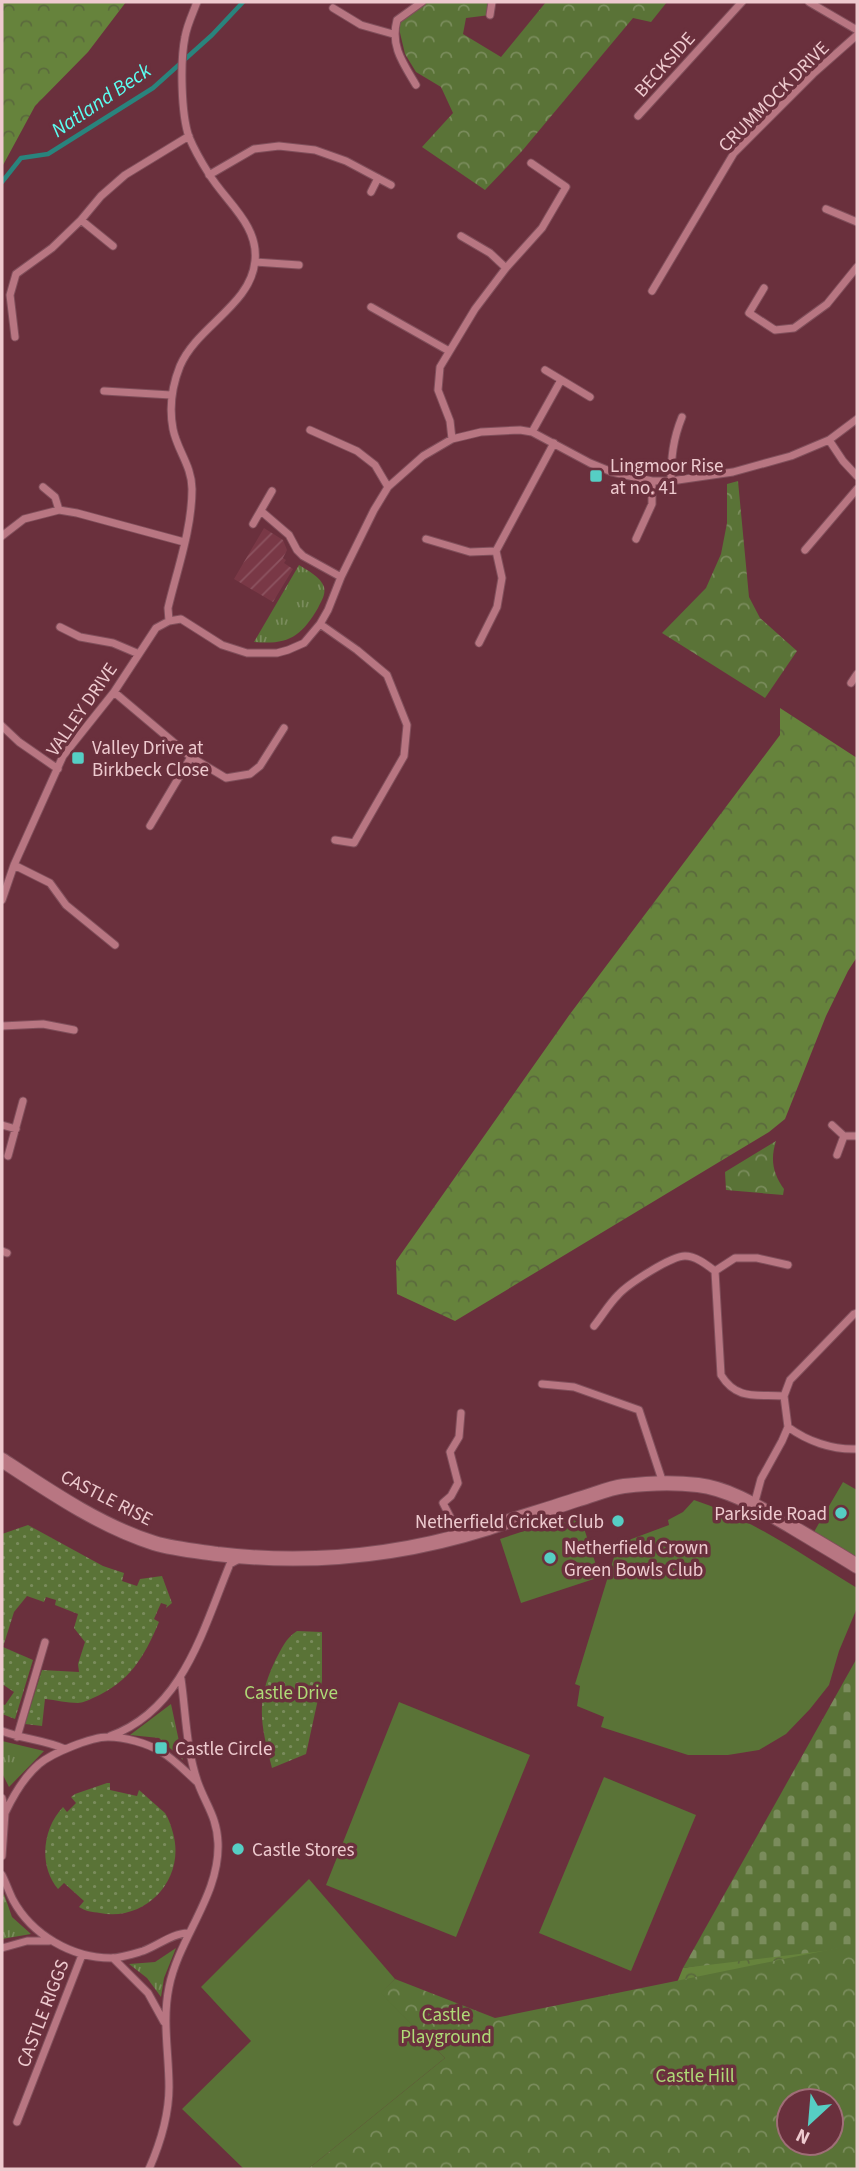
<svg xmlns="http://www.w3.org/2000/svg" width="859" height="2171" font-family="'Source Sans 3',sans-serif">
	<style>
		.industrial { fill: url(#industrial-furrows) }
		.grass { fill: url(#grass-tufts) }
		.forest { fill: url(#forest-crowns) }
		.cemetery { fill: url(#cemetery-stones) }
		.park { fill: url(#park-crowns); fill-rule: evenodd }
		.garden { fill: url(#garden-dots) }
		.pitch { fill: #5a7337 }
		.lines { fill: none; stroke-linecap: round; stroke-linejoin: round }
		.stream { stroke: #29847d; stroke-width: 4.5 }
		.street-casing { stroke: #804f5b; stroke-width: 9 }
		.secondary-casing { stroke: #804f5b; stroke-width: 16 }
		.street { stroke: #b87682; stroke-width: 7 }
		.secondary { stroke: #b87682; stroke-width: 14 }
		.poi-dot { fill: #56cec4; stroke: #6a303d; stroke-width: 2.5 }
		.labels { text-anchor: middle; stroke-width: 7; stroke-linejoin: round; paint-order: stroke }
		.street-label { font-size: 19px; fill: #eecacf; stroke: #6a303d }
		.poi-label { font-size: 19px; fill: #eecacf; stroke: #6a303d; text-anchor: start }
		.park-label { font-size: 19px; fill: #afda77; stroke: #6a303d }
		.water-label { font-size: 21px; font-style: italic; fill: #5bfef1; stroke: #6a303d }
	</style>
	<defs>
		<pattern id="industrial-furrows" width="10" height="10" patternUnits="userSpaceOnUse" patternTransform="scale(1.75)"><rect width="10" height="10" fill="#793846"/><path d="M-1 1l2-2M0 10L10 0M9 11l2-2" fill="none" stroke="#8c5360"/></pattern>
		<pattern id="grass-tufts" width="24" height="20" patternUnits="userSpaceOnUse" patternTransform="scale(1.75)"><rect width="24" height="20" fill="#5a7337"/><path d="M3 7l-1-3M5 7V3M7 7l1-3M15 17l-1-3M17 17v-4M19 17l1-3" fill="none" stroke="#7a8c5c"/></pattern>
		<pattern id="forest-crowns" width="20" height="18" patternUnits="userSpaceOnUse" patternTransform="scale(1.75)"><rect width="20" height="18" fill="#66833c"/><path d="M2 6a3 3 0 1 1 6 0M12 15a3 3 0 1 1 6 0" fill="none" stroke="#5b6a3d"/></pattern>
		<pattern id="cemetery-stones" width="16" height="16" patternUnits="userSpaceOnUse" patternTransform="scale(1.75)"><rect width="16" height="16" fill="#5a7337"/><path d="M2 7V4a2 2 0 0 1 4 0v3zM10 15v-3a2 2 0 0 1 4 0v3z" fill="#7a8c5c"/></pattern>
		<pattern id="park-crowns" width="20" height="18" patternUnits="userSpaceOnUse" patternTransform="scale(1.75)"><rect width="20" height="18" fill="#5a7337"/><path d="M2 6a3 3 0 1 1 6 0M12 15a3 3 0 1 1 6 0" fill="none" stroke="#7a8c5c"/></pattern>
		<pattern id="garden-dots" width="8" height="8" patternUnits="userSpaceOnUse" patternTransform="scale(1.75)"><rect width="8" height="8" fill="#5a7337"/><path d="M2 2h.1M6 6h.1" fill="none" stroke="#7a8c5c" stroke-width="1.8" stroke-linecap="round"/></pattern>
	</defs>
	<rect width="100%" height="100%" fill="#6a303d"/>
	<path class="industrial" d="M264,528L283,540L287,550L283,558L286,560L284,563L293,569L273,602L234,579Z"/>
	<path class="grass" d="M299,565C307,570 321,577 324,587C326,595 321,601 318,608C301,637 288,645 254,642Z
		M171,1704L183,1760L159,1738L130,1735Z
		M2,1741L44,1751L9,1787L2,1773Z
		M4,1894L12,1917L31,1934L2,1939V1899Z
		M176,1948L164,1978L161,1997L147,1978L129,1964L155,1962Z"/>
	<path class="forest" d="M2,2H126L88,52L35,106L2,167Z
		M780,708L857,758V957L848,971L826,1016L785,1119L769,1132L455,1321L397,1294L396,1261L570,1014L780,735Z
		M857,1939V1955L674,1990L683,1968Z"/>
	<path class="cemetery" d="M857,1658V1947L683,1968Z"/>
	<path class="park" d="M422,2H492L490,15L466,18L463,34L501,57L546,2H667L651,22L633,18L522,151L485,190L422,147L453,113L441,87L416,72L405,54L397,20Z
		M738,481L749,597L760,618L797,651L765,698L662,633L706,588L721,554L727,523V484Z
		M776,1141C770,1160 773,1173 784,1189L783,1195L726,1190L725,1172Z
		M857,1944V2169H308L445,2058L380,1993L395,1979L495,2018ZM789,2101H831V2143H789Z"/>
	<path class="garden" d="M28,1525L103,1566L124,1573L122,1581L137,1586L140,1579L162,1576L172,1603L166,1608L167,1605L161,1603L154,1619L159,1622C144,1657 130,1682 93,1698C89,1700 82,1703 78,1703C67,1703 56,1700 45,1699L42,1726L25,1724L42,1670L79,1672L78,1664L85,1642L74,1628L78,1614L55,1605L56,1600L46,1597L44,1602L27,1596L14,1612L3,1647L33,1660L15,1719L2,1714V1704L5,1705L14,1692L2,1684V1534Z
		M297,1631L322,1632V1681L306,1754L272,1768C261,1725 255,1703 275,1661C282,1648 285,1639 297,1631Z
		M107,1783H110V1790L137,1796L139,1790L165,1813C169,1819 171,1826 173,1833C186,1879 146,1922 100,1913C92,1912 85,1911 79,1907L84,1901L64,1883L58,1889C38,1865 43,1828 63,1807L67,1812L76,1803L71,1797L75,1794Z"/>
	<path class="pitch" d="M843,1482L857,1490V1565L811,1537Z
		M694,1500C753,1519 805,1557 857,1588V1608L839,1651L829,1685L810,1709L786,1734L759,1750L728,1755H688L601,1727L604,1717L577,1706L580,1686L575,1684L618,1544L669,1525L668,1520L683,1512Z
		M579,1513L600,1577L521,1603L500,1539Z
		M399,1702L530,1755L456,1937L326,1885Z
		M604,1777L696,1815L631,1971L539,1933Z
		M309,1879L395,1979L381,1993L445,2058L308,2169H244L182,2109L251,2041L201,1987Z"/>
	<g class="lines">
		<path class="stream" d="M2,182L21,158L48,154L153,88L212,35L243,2"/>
		<g class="street-casing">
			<path id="street" d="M809,2L857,30
				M333,8L361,25L393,34
				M490,15L492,2
				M416,85C403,63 390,46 397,20L422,2
				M638,116L742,2
				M209,175L254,149L279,146L315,150L346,161L391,185
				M371,192L378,178
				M826,209L857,222
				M81,220L113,246
				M461,236L490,253L506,268
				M255,262L299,265
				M764,288L749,313L775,330L794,328L827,304L857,267
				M652,291L734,153L813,74L857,35
				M371,307L449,351
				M15,337L10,295L16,274L52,248L81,220L101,196L125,175L189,136
				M545,370L590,397
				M104,391L171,395
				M310,430L357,451L375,465L388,487
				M532,432L561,380
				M452,439L450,421L438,390L440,367L475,309L506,268L542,228L566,187L531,163
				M829,440L843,461L857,476
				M671,481C671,458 673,439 682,417
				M43,487L55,497L59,510
				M261,511L289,535L297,550L303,556L341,577
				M253,524L272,491
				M2,536L24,519L59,510L77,513L184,542
				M426,539L470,552L496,551
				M636,539L652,504V481
				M805,550L857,489
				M169,621L181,619L222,645L247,653H277L288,650L304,643L320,624L328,610L341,577L374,510L388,487L423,456L452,439L481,432L520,430L532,432L590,463L612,472L652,481H671L733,472L791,456L829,440L857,419
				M320,624L357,650L387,675L407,725L404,756L354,843L335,840
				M60,627L80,637L113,643L139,654
				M479,643L497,607L502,578L496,551L554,443
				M851,683L857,674
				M114,692L191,757L226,778L250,774L260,766L284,728
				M2,726L19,742L58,769
				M150,826L191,757
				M14,865L50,883L66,905L115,945
				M2,900L14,865L63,756L114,692L156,628L169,621L168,608C177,570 192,529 192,489C192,466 177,450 173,429C169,408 172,386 180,366C197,326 251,305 255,261C259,225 226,202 209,174C202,163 194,149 189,137C181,114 180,61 185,37C187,25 193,13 197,2
				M2,1026L43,1024L74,1030
				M2,1125L16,1129
				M832,1125L844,1136H857
				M837,1155L844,1136
				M8,1156L23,1101
				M2,1251L7,1253
				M715,1271L735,1258H757L788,1265
				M594,1326C602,1316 609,1304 618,1295C628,1284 671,1256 685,1256C696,1256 707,1265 715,1271L721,1375C737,1401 757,1394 784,1396
				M542,1384L574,1387L639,1410L663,1483
				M788,1427C807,1441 832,1450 857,1449
				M754,1505L761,1479L782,1441L788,1427L784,1396L790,1380L854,1314L857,1313
				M460,1536L443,1503L451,1496L458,1483L450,1452L459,1437L461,1413
				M2,1731C22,1739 45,1740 65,1749
				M110,1736C183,1710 203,1629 230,1564L241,1558
				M17,1737L45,1642
				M2,1798L5,1813L2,1856
				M5,1813C13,1796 24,1777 39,1764C52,1753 91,1737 108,1737C125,1737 146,1743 160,1751C174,1759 185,1771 197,1782
				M2,1875C6,1883 9,1892 13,1900C32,1935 72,1958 111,1958C122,1958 133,1954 143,1951C157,1946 173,1933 188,1933
				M2,1948L27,1941H49
				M113,1958L148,1993L164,2022
				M17,2122L82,1955
				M149,2169C160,2144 169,2115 169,2087C169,2053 162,2021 169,1987C179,1937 220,1895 218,1843C217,1817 206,1805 198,1783C186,1749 186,1714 181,1679"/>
		</g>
		<g class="secondary-casing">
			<path id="secondary" d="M2,1460C49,1491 100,1526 154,1543C174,1549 196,1551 217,1554C309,1565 399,1556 488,1528C518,1518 549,1509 579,1499C593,1495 609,1488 624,1486C648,1483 674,1482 698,1485C731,1489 761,1509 789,1525C812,1539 835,1552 857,1566"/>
		</g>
		<use href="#street" class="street"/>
		<use href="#secondary" class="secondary"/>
	</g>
	<g class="poi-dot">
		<rect x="589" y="469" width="14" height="14" rx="3.5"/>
		<rect x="71" y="751" width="14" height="14" rx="3.5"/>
		<circle cx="841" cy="1513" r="7"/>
		<circle cx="618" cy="1521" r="7"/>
		<circle cx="550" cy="1558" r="7"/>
		<rect x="154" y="1741" width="14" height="14" rx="3.5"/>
		<circle cx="238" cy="1849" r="7"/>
	</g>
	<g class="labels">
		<g class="street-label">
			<text transform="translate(664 64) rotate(-48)" y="7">BECKSIDE</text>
			<text transform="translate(773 96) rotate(-45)" y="7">CRUMMOCK DRIVE</text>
			<text transform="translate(81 709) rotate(-55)" y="7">VALLEY DRIVE</text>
			<text transform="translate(107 1497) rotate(27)" y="7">CASTLE RISE</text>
			<text transform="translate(42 2013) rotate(-69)" y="7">CASTLE RIGGS</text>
		</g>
		<g class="poi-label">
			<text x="610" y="472">Lingmoor Rise<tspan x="610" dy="22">at no. 41</tspan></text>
			<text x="92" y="754">Valley Drive at<tspan x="92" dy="22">Birkbeck Close</tspan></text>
			<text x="827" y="1520" text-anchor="end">Parkside Road</text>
			<text x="604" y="1528" text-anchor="end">Netherfield Cricket Club</text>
			<text x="564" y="1554">Netherfield Crown<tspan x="564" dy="22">Green Bowls Club</tspan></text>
			<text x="175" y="1755">Castle Circle</text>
			<text x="252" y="1856">Castle Stores</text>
		</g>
		<g class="park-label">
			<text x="291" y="1699">Castle Drive</text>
			<text x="446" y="2021">Castle<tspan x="446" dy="22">Playground</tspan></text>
			<text x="695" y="2082">Castle Hill</text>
		</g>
		<g class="water-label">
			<text transform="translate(101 100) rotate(-34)" y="7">Natland Beck</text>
		</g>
	</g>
	<rect width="859" height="2171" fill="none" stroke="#eecacf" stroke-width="7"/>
	<g transform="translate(810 2122) rotate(206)"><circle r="33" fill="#6a303d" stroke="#9f6e77" stroke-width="2"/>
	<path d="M0-5L12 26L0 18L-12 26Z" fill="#56cec4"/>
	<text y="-10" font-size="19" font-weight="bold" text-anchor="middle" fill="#eecacf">N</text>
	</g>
</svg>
